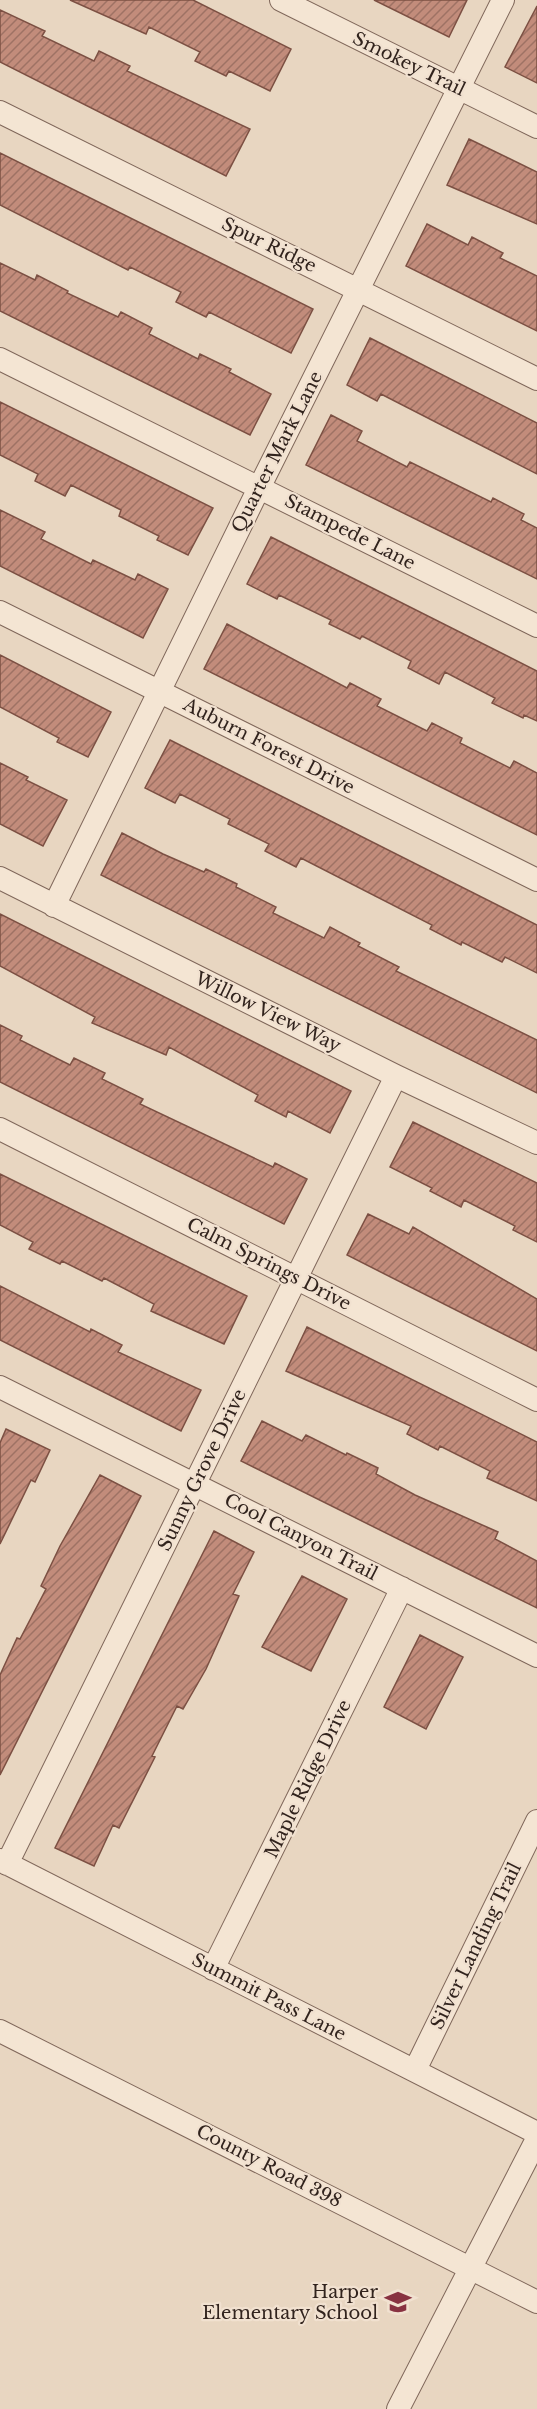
<svg xmlns="http://www.w3.org/2000/svg" width="537" height="2409" font-family="'Libre Baskerville',serif">
	<style>
		.building { fill: url(#building-hatch); stroke: #7c5043; stroke-width: 1.5 }
		.lines { fill: none; stroke-linecap: round; stroke-linejoin: round }
		.minor-casing { stroke: #80685b; stroke-width: 24 }
		.minor { stroke: #f4e5d3; stroke-width: 22 }
		.labels { text-anchor: middle; stroke-width: 4.5; stroke-linejoin: round; paint-order: stroke }
		.street-label { font-size: 18px; fill: #31231d; stroke: #f1e1d0 }
		.poi-label { font-size: 18px; fill: #31231d; stroke: #f1e1d0; text-anchor: end }
	</style>
	<defs>
		<pattern id="building-hatch" width="6" height="6" patternUnits="userSpaceOnUse" patternTransform="scale(1.5)"><rect width="6" height="6" fill="#c28c7b"/><path d="M-1 1l2-2M0 6l6-6M5 7l2-2" fill="none" stroke="#9e7264"/></pattern>
	</defs>
	<rect width="100%" height="100%" fill="#e8d6c1"/>
	<path class="building" d="M70,0H193L291,49L270,91L229,71L226,76L195,61L200,52L149,27L146,34Z
		M374,0H467L449,37Z
		M537,6V83L505,67Z
		M0,10L45,31L42,36L94,61L99,51L130,66L127,71L250,129L226,176L0,62Z
		M469,139L537,172V224L447,185Z
		M0,153L313,309L291,353L209,312L206,317L176,302L181,292L130,267L128,270L0,205Z
		M427,224L468,245L472,237L503,253L500,258L537,276V331L406,266Z
		M0,263L35,280L37,275L68,291L67,293L118,317L121,312L152,328L149,334L198,359L200,354L231,369L229,372L271,394L250,435L0,311Z
		M370,338L537,423V474L381,394L377,401L347,385Z
		M0,402L213,508L188,555L157,540L159,536L119,516L121,510L71,485L65,496L35,481L38,474L0,455Z
		M331,415L362,431L357,441L407,467L410,462L491,502L493,498L524,514L521,520L537,528V579L306,465Z
		M0,510L45,532L41,539L91,564L93,560L135,580L138,574L168,589L143,638L0,566Z
		M271,537L537,671V721L524,715L523,718L492,703L495,698L445,672L439,684L408,668L411,661L362,636L360,639L329,624L331,620L279,595L277,599L247,584Z
		M227,624L347,688L350,683L381,699L377,706L427,731L432,723L462,738L460,743L510,768L514,761L537,773V835L204,669Z
		M0,655L111,712L88,757L57,742L59,738L0,707Z
		M170,740L537,925V973L505,957L502,962L462,942L461,945L430,929L432,925L301,858L296,867L265,851L269,844L228,824L230,819L180,794L175,803L145,788Z
		M0,763L28,777L26,780L67,800L43,846L0,824Z
		M122,833L163,854L204,872L206,869L237,884L236,887L276,907L273,913L324,938L330,927L360,943L358,946L399,967L396,971L537,1040V1093L101,875Z
		M0,914L351,1091L330,1133L288,1111L286,1117L255,1101L258,1095L169,1047L166,1055L92,1023L95,1017L0,966Z
		M0,1025L22,1036L20,1040L70,1065L74,1058L105,1073L102,1079L143,1099L140,1104L273,1167L275,1163L307,1179L284,1224L0,1082Z
		M413,1122L537,1183V1242L513,1230L515,1226L464,1200L461,1207L430,1191L432,1188L390,1167Z
		M0,1174L247,1296L224,1344L151,1311L154,1304L104,1278L102,1281L62,1261L60,1264L29,1249L33,1242L0,1225Z
		M368,1214L409,1234L413,1227L537,1299V1351L347,1255Z
		M0,1286L90,1332L91,1329L122,1345L118,1352L201,1390L181,1431L0,1340Z
		M307,1327L537,1442V1501L487,1478L490,1471L440,1446L438,1450L407,1434L411,1426L286,1371Z
		M262,1421L302,1441L306,1435L346,1455L347,1453L378,1468L376,1474L415,1495L498,1532L495,1539L537,1561V1608L241,1461Z
		M6,1429L50,1450L35,1482L31,1480L0,1544V1443Z
		M100,1475L141,1496L0,1775V1675L17,1638L20,1639L46,1589L41,1586L60,1546Z
		M214,1531L254,1552L233,1594L239,1596L206,1669L183,1709L177,1706L152,1756L155,1757L119,1828L113,1825L94,1866L55,1848Z
		M302,1576L347,1599L311,1671L262,1647Z
		M420,1635L463,1657L426,1729L384,1707Z"/>
	<g class="lines">
		<g class="minor-casing">
			<path id="minor" d="M281,0L537,127
				M0,112L537,379
				M0,359L537,626
				M0,612L537,880
				M0,878L396,1076L537,1143
				M54,906L260,486L503,0
				M0,1129L537,1400
				M0,1387L537,1656
				M0,1860L537,2133
				M7,1864L396,1076
				M213,1969L402,1588
				M0,2031L537,2302
				M415,2070L537,1821
				M398,2409L537,2139"/>
		</g>
		<use href="#minor" class="minor"/>
	</g>
	<defs>
		<g id="school-bare" transform="scale(2.07)"><path d="M0-5L7-2L0 1L-7-2ZM-4 1L0 2.5L4 1V4Q0 6-4 4Z" fill="#883241" stroke="#f1e1d0" stroke-width="2.5" paint-order="stroke"/></g>
	</defs>
	<g fill-rule="evenodd">
		<use href="#school-bare" x="398" y="2302"/>
	</g>
	<g class="labels">
		<g class="street-label">
			<text transform="translate(409 64) rotate(26)" y="6">Smokey Trail</text>
			<text transform="translate(269 245) rotate(26)" y="6">Spur Ridge</text>
			<text transform="translate(277 452) rotate(-63)" y="6">Quarter Mark Lane</text>
			<text transform="translate(350 532) rotate(27)" y="6">Stampede Lane</text>
			<text transform="translate(269 746) rotate(27)" y="6">Auburn Forest Drive</text>
			<text transform="translate(268 1012) rotate(26)" y="6">Willow View Way</text>
			<text transform="translate(269 1264) rotate(27)" y="6">Calm Springs Drive</text>
			<text transform="translate(202 1470) rotate(-64)" y="6">Sunny Grove Drive</text>
			<text transform="translate(301 1537) rotate(27)" y="6">Cool Canyon Trail</text>
			<text transform="translate(308 1779) rotate(-64)" y="6">Maple Ridge Drive</text>
			<text transform="translate(476 1946) rotate(-64)" y="6">Silver Landing Trail</text>
			<text transform="translate(269 1997) rotate(27)" y="6">Summit Pass Lane</text>
			<text transform="translate(269 2166) rotate(27)" y="6">County Road 398</text>
		</g>
		<g class="poi-label">
			<text x="378" y="2298">Harper<tspan x="378" dy="21">Elementary School</tspan></text>
		</g>
	</g>
</svg>
